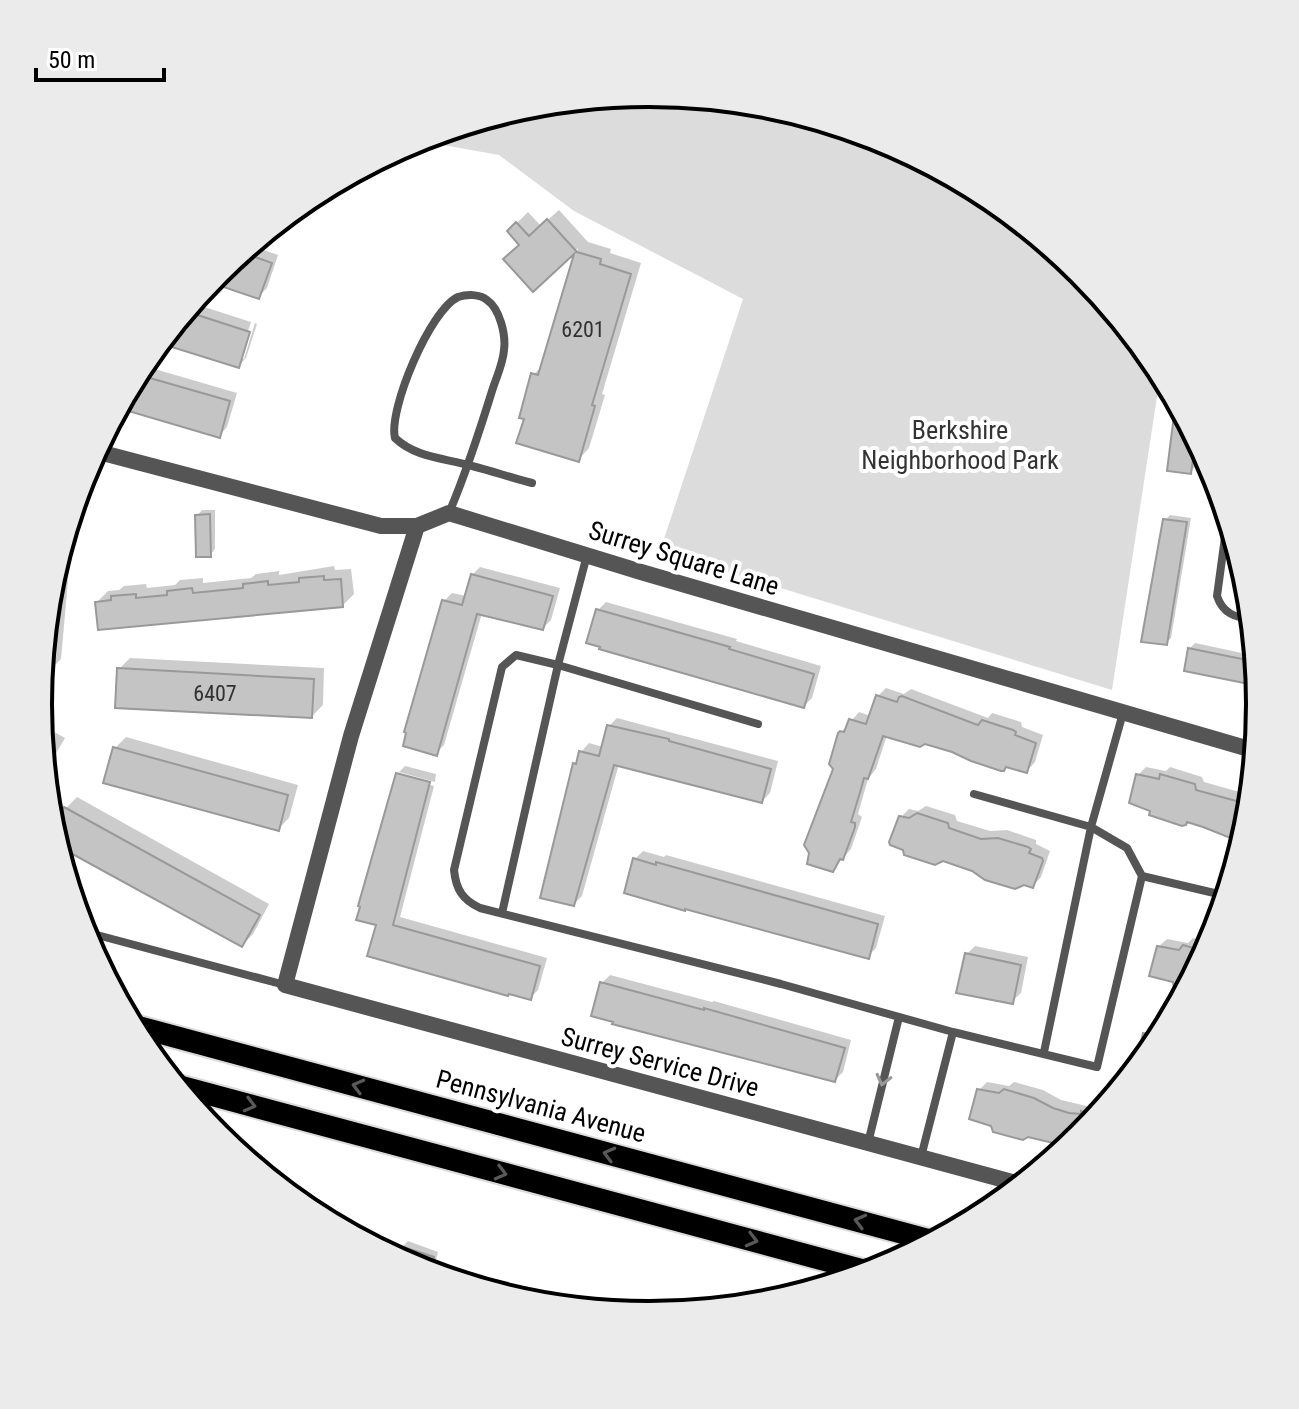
<svg xmlns="http://www.w3.org/2000/svg" width="1299" height="1409" font-family="'Roboto Condensed',sans-serif">
	<style>
		.green { fill: #dcdcdc }
		.shadow { fill: #0003 }
		.building { fill: #c4c4c4; stroke: #999; stroke-width: 2 }
		.lines { fill: none; stroke-linecap: round; stroke-linejoin: round }
		.trunk-casing { stroke: #dbdbdb; stroke-width: 26 }
		.service { stroke: #555; stroke-width: 8 }
		.minor { stroke: #555; stroke-width: 16 }
		.trunk { stroke: #000; stroke-width: 22 }
		.oneway { stroke: #999 }
		.oneway2 { stroke: #595959 }
		.labels { text-anchor: middle; stroke-width: 8; stroke-linejoin: round; paint-order: stroke }
		.number-label { font-size: 22px; fill: #313131 }
		.park-label { font-size: 26px; fill: #333; stroke: #fff }
		.street-label { font-size: 26px; fill: #000; stroke: #fff }
		.rim { fill: none; stroke: #000; stroke-width: 4 }
	</style>
	<rect width="100%" height="100%" fill="#fff"/>
	<path class="green" d="M650,93L769,105L884,140L990,196L1082,272L1158,365L1161,371L1112,690L660,551L743,299L574,211L499,155L415,140L531,105Z"/>
	<path class="shadow" d="M559,210L588,242L611,249L610,253L641,263L602,394L605,395L589,448L578,460L526,418L533,375L543,365L578,248L533,289L521,245L509,231L528,212L541,226Z
		M250,245L278,255L267,288L259,296L211,280Z
		M192,303L251,322L239,359H244L255,323L257,324L246,358L238,366L160,341Z
		M141,365L237,393L227,427L219,436L119,406Z
		M1178,403L1199,441L1195,467L1190,472L1169,469Z
		M75,502L61,659L50,670H41L50,585Z
		M202,510H215V549L210,555L197,516Z
		M1170,515L1191,518L1171,638L1166,643L1165,520Z
		M334,566L335,570L351,569L354,594L343,605L97,602L108,591L119,590L124,586L146,584L147,588L175,585L180,580L203,578V583L251,578L256,574L279,571V575Z
		M480,567L560,588L551,620L543,628L482,613L444,745L436,753L444,601L452,593L466,596L472,575Z
		M606,602L737,639L736,641L821,666L812,698L804,706L598,610Z
		M1195,643L1256,656L1259,685L1186,670L1190,648Z
		M130,658L324,668L323,705L312,716L119,669Z
		M886,688L904,694L911,689L988,718L992,713L1021,722L1022,727L1043,735L1035,762L1027,771L953,750L887,735L876,769L868,779L858,814L862,817L851,849L832,870L835,769L840,734L859,712L871,716L878,696Z
		M617,718L778,761L770,793L762,801L619,764L582,896L574,904L575,764L581,752L589,743L603,747L609,726Z
		M40,724L65,738L45,772Z
		M126,737L298,785L289,818L278,829L115,748Z
		M405,766L436,774L435,782L399,772Z
		M1146,767L1166,771L1170,767L1202,777L1204,782L1250,795L1252,793L1249,824L1244,842L1233,839L1138,775Z
		M399,772V776L434,786L400,917L547,958L538,990L530,998L378,924Z
		M77,797L269,904L253,934L242,945L55,842L52,833L66,808Z
		M926,806L955,815L957,821L990,831L1007,830L1036,840V844L1050,851L1041,877L1033,886L901,817L909,809L918,811Z
		M643,851L664,857L666,855L885,916L876,948L868,956L635,859Z
		M1193,938L1212,944L1188,988L1175,981L1158,947L1167,939L1188,943Z
		M975,946L1028,957L1021,993L1012,1001L967,954Z
		M610,975L712,1002L714,1001L851,1040L843,1072L835,1080L602,983Z
		M1153,1026L1167,1028L1158,1045L1143,1063L1140,1062L1145,1034Z
		M987,1082L1009,1086L1014,1082L1043,1090L1061,1100L1091,1107L1095,1103L1107,1107L1082,1137L1070,1147L979,1090Z
		M408,1241L438,1252L434,1268L447,1271L445,1278L415,1269L378,1250L400,1255L402,1247Z"/>
	<path class="building" d="M547,219L577,252L601,259L600,264L631,274L592,405L595,406L579,462L516,443L524,419L519,418L531,373L538,375L574,254L533,292L503,259L519,245L507,231L516,222L529,236Z
		M241,252L272,263L259,299L209,282Z
		M185,311L250,332L239,368L159,343Z
		M136,374L230,401L220,438L118,408Z
		M1176,399L1196,437L1191,474L1167,471Z
		M210,514L211,557H196L195,515Z
		M1163,519L1187,522L1167,645L1141,642Z
		M471,574L553,596L543,630L477,614L437,756L403,746L406,733L404,732L442,600L462,605Z
		M324,576V580L341,579L343,607L98,630L95,602L111,600V596L136,594V598L167,595V591L192,588L193,593L243,588V584L268,581V585L299,582V578Z
		M596,609L730,647L729,649L814,674L804,708L599,649L600,647L586,643Z
		M1188,648L1257,662L1259,686L1184,671Z
		M117,668L314,679L312,718L115,708Z
		M876,695L897,702L899,697L902,696L975,724L978,725L982,720L1013,730L1016,732L1015,735L1036,743L1027,773L1006,767L1004,771H1001L971,761L952,752L925,744L920,747L883,736L868,779L864,778L861,789L851,822L855,823V827L843,860L840,859L833,872L807,864L809,853L804,845L833,769L829,764L838,733L840,731L844,732L849,719L866,724Z
		M607,725L669,739V741L771,769L762,803L614,765L574,906L540,898L573,763L576,764L579,751L599,756Z
		M113,747L288,795L279,831L103,783Z
		M396,773L430,782L393,925L540,966L531,1000L509,994L508,996L367,956L376,925L356,920L360,907L358,906Z
		M1136,774L1159,779L1160,774L1195,784L1196,790L1240,802L1248,778L1254,779L1249,824L1243,843L1203,827L1187,822L1186,825L1182,826L1149,815L1150,811L1129,803Z
		M64,807L260,915L242,947L56,845L52,830Z
		M917,813L948,823L949,828L981,839L998,838L1028,847L1031,849L1029,853L1042,858L1043,861L1033,888L1024,885L1015,889L985,880L972,871L943,861L935,865L904,855L903,850L890,845L889,842L899,816L909,818Z
		M633,858L656,865V862L878,924L869,959L685,909V911L624,893Z
		M1183,945L1207,952L1187,991L1174,988L1173,982L1149,976L1157,946L1179,950Z
		M965,953L1021,965L1013,1004L956,993Z
		M600,982L704,1010V1008L845,1048L835,1082L612,1024L613,1022L591,1016Z
		M1143,1033L1162,1036L1134,1074Z
		M977,1089L999,1093L1004,1089L1034,1098L1053,1108L1069,1113L1081,1114V1111L1094,1116L1092,1124L1070,1147L1028,1137L1023,1140L993,1132L991,1126L969,1119Z
		M400,1246L434,1257L429,1274L397,1259Z"/>
	<g class="lines">
		<g class="trunk-casing">
			<path id="trunk" d="M131,1025L936,1242
				M175,1085L873,1273"/>
		</g>
		<path class="service" d="M449,513C466,473 479,433 492,391C496,378 503,364 504,350C506,335 500,309 487,300C480,294 467,294 458,297C430,310 388,410 395,438C416,458 445,458 472,466C492,471 512,478 532,483
			M1228,515L1217,596C1223,614 1235,617 1253,620
			M758,724L558,665L516,655L502,667L454,870C456,890 463,900 480,908L781,984L953,1032L1097,1067L1142,876
			M974,794L1091,827L1127,848L1142,876L1227,896
			M502,913L558,665L587,555
			M82,931L285,985
			M1044,1052L1091,827L1123,713
			M868,1143L899,1017
			M921,1157L953,1032"/>
		<path class="minor" d="M95,451L381,526H417L449,513L641,572L1256,751
			M417,526L351,736L285,985L1023,1185"/>
		<use href="#trunk" class="trunk"/>
	</g>
	<defs><path id="oneway-chevron" d="M-2-3.5L2.5 0L-2 3.5" fill="none" stroke-width="1.6" stroke-linecap="round" stroke-linejoin="round" transform="scale(2)"/></defs>
	<use class="oneway" href="#oneway-chevron" transform="translate(883 1080) rotate(104)"/>
	<g class="oneway2">
		<use href="#oneway-chevron" transform="translate(358 1086) rotate(-165)"/>
		<use href="#oneway-chevron" transform="translate(250 1105) rotate(15)"/>
		<use href="#oneway-chevron" transform="translate(609 1154) rotate(-165)"/>
		<use href="#oneway-chevron" transform="translate(501 1173) rotate(15)"/>
		<use href="#oneway-chevron" transform="translate(860 1221) rotate(-165)"/>
		<use href="#oneway-chevron" transform="translate(752 1240) rotate(15)"/>
	</g>
	<g class="labels">
		<g class="number-label">
			<text x="583" y="337">6201</text>
			<text x="215" y="701">6407</text>
		</g>
		<g class="park-label">
			<text x="960" y="439">Berkshire<tspan x="960" dy="30">Neighborhood Park</tspan></text>
		</g>
		<g class="street-label">
			<text transform="translate(684 558) rotate(17)" y="9">Surrey Square Lane</text>
			<text transform="translate(660 1062) rotate(15)" y="9">Surrey Service Drive</text>
			<text transform="translate(541 1106) rotate(15)" y="9">Pennsylvania Avenue</text>
		</g>
	</g>
	<path d="M0 0H1299V1409H0ZM52 704a597 597 0 1 1 1194 0a597 597 0 1 1-1194 0Z" fill="#ebebeb" fill-rule="evenodd"/>
	<path class="rim" d="M52 704a597 597 0 1 1 1194 0a597 597 0 1 1-1194 0Z"/>
	<path d="M36 68v12h128v-12" fill="none" stroke="#000000" stroke-width="4"/>
	<text x="48" y="68" font-size="24" fill="#000000" stroke="#ffffff" stroke-width="6" paint-order="stroke">50 m</text>
</svg>
